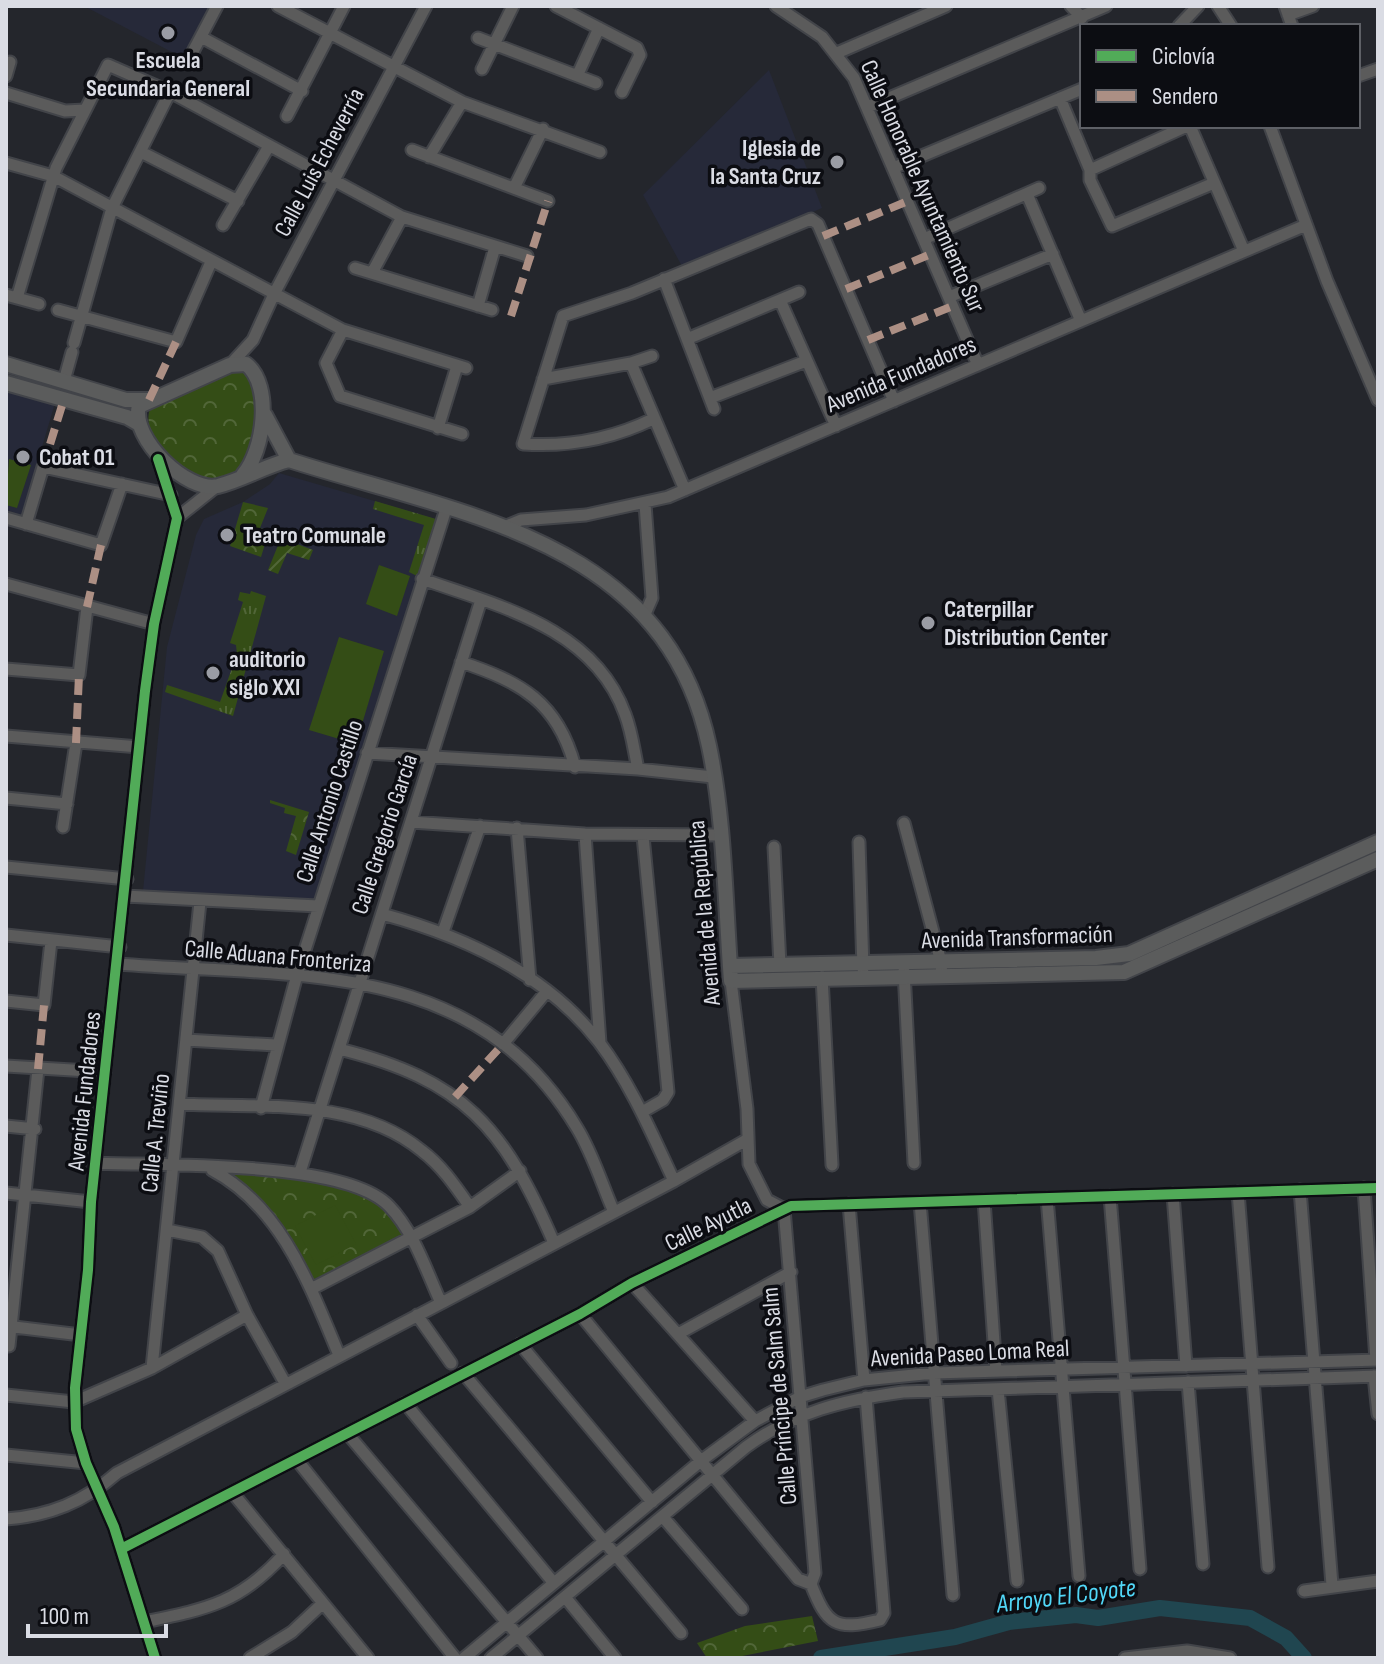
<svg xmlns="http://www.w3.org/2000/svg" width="1384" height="1664" font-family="'Sofia Sans Condensed',sans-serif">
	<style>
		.built { fill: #262939 }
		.grass { fill: url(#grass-tufts) }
		.park { fill: url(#park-crowns) }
		.garden { fill: url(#garden-furrows) }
		.pitch { fill: #344d16 }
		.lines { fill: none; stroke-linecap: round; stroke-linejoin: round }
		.river { stroke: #204650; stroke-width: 16 }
		.minor-casing { stroke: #424449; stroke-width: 15 }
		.major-casing { stroke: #424449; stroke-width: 18 }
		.minor { stroke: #5b5b5b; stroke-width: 11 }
		.major { stroke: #5b5c5c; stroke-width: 14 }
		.quiet { stroke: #ac8f84; stroke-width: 8; stroke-dasharray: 16 8; stroke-linecap: butt }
		.cycleway-casing { stroke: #0c0d12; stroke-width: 15 }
		.cycleway { stroke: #51ab58; stroke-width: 10 }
		.poi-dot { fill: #9a9ca4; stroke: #0c0d12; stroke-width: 3 }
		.labels { text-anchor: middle; stroke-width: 7; stroke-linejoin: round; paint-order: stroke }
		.poi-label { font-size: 24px; font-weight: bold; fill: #dadce4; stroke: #0c0d12; text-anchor: start }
		.street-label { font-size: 24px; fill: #dadce4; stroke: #0c0d12 }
		.water-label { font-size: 26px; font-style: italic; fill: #51d7f8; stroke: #0c0d12 }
	</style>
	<defs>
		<pattern id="grass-tufts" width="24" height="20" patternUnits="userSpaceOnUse" patternTransform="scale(2)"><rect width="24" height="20" fill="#344d16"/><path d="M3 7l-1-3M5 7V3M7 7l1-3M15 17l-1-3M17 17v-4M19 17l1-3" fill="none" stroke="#516638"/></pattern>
		<pattern id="park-crowns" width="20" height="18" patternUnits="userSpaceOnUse" patternTransform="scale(2)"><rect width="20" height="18" fill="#344d16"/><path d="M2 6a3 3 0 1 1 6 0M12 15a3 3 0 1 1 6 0" fill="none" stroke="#516638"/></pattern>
		<pattern id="garden-furrows" width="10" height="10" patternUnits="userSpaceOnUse" patternTransform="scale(2)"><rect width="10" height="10" fill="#344d16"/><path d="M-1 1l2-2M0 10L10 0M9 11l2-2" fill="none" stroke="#516638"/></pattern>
	</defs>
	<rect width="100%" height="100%" fill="#24262c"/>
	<path class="built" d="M84,6H213L187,60Z
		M769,70L822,208L683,268L643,195Z
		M6,389L55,403L22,515L6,510Z
		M279,473L436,519L317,899L143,891L167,647L196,535L204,519L243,502L270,484Z"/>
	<path class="grass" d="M375,501L436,519L417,576L409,572L424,525L373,509Z
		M251,591L266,596L233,716L165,692L167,685L220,702L237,654L236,645L230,643L243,602L238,600L240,592L250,594Z"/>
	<path class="park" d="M247,366C261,414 271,446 228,480C218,479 205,481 195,479C172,472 141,433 150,409L230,367Z
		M243,502L268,508L260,528L269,531L261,557L230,546Z
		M270,800L309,812L296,855L286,851L296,816L284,813L285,808L270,803Z
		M215,1170L257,1172L370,1192L410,1235L312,1280L280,1227Z
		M812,1616L818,1641L732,1658H707L697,1643L745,1626Z"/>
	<path class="garden" d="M281,538L313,550L309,560L287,553L278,574L268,570Z"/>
	<path class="pitch" d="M9,459L31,465L17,508L6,505Z
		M379,565L410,576L397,616L366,604Z
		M339,637L384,651L356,744L309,730Z
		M335,1205L356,1244L316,1265L295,1226Z"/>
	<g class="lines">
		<path class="river" d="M821,1658L955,1637L1009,1622L1076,1615L1098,1618L1160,1608L1250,1618L1286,1638L1304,1658"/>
		<g class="minor-casing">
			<path id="minor" d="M278,6L462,102L600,152
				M556,6L637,48L640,55L622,92
				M776,6L822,37L854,78L978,365
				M1071,6L1082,18
				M1218,6L1231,26
				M1285,6L1292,26
				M1288,15L1313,6
				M1179,26L1198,6
				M201,37L302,91
				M478,38L596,83
				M837,53L946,6
				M188,61L217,6
				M482,69L513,6
				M578,74L599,28
				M6,76L10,62
				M1358,76L1378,69
				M6,93L65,111L85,110
				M1060,98L1090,170V180L1112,226L1214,183
				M868,107L1106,6
				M287,116L344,6
				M1190,126L1244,251
				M1270,126L1327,281L1378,400
				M412,150L548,201
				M141,152L238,201
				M429,157L462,102
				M6,163L53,176L343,330L466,368
				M893,168L1082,89
				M1090,170L1187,126
				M514,188L543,129
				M1027,194L1081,321
				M223,225L269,146
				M924,239L1039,188
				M355,268L492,310
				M372,273L402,217
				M664,279L714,409
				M6,295L39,304
				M949,297L1053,254
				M17,298L56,168L108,65L170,92L402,217L527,256
				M780,300L836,426
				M478,306L495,247
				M58,310L176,342L211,262
				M343,330L326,363L340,396L462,434
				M687,339L799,292
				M74,343L112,208L170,92
				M631,363L685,490
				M230,365L253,340L274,294L426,6
				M543,379L631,363L652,356
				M64,381L72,352
				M710,398L806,361
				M653,419C612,439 568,447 523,444L563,316L632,293L811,219L818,224L894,401
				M438,428L457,366
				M645,504L652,598L645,614
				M6,518L101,545L122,484
				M177,518L216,487
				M26,524L43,467L171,495
				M504,527L521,520L586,515L668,497L1306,225
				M422,579C499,606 594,628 625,714C632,732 634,751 638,769
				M6,584L154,624
				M461,662C521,682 558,702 575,767
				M6,669L79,675L87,607
				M6,736L139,747
				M367,753L638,769L713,777
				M6,798L67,804
				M411,822L585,834L719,835
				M904,823L941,962L942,977
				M63,827L76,743
				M517,828L530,980
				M585,834L600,1043
				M859,842L863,969
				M774,847L780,965
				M6,867L127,879
				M125,896L318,906
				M382,914C463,936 546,973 599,1042C631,1084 652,1134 674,1181
				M443,932L480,826
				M6,935L120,947
				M118,964C291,978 474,956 577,1128C593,1154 602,1185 614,1212
				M904,971L914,1163
				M822,977L832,1165
				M731,981L747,1109L749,1164L767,1200L784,1209
				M6,1001L44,1005L51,941
				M186,1040L276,1045
				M503,1044L547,991
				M339,1049C464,1080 504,1127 554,1243
				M6,1066L105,1072
				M180,1104C259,1108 357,1097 422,1151C442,1166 456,1187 470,1207
				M261,1108L297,975L446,509
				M642,1112L663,1100L668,1092L643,836
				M6,1126L35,1129
				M96,1163C163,1166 345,1160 389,1206C414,1232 426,1270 441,1303
				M212,1170C282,1207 310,1286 339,1355
				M300,1172L481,600
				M1364,1188L1376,1360
				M1300,1190L1332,1585
				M1238,1192L1268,1567
				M6,1193L91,1202
				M1173,1194L1186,1366
				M1110,1196L1140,1569
				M1047,1198L1079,1576
				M984,1200L996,1371
				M920,1202L953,1595
				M849,1204L864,1380
				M167,1230L202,1237L218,1251L247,1315L285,1383
				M632,1283L755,1421
				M311,1289L470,1207L520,1171
				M580,1314L798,1579L811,1584L815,1573L784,1209
				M417,1315L451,1363
				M6,1326L81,1335
				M678,1334L791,1272
				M520,1344L652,1502
				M9,1346L38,1069
				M152,1368L200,902
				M463,1373L681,1633
				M1374,1376L1378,1414
				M1188,1382L1203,1564
				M998,1389L1017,1581
				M6,1395L74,1402L152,1368L247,1315
				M405,1403L553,1582
				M347,1433L537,1658
				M6,1455L86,1463
				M297,1460L455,1658
				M232,1492L368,1658
				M663,1517L742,1609
				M6,1519C49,1516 84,1502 117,1473L674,1181L748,1139
				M121,1549L580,1314L632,1283L791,1206L1378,1188
				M811,1584C827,1625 835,1631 880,1620L884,1613L866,1397
				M1304,1591L1378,1581
				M565,1597L615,1658
				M144,1622C207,1609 240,1603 284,1554
				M155,1658L114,1527L86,1463L76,1429L75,1388L88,1270L91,1202L145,691L154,624L177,518L158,459
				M250,1658L292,1632L323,1603
				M464,1658L702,1460L755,1421L800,1397L823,1390L864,1380L934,1373L1378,1360
				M491,1658L746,1447C794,1412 844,1400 903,1392L1378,1376
				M1125,1658L1187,1651L1230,1658"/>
		</g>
		<g class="major-casing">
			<path id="major" d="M6,364L126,400H149
				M6,383L127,417L139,424
				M265,415L289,460
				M289,460C460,515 665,538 709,746C725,822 725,904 731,981L1124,972L1378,859
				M243,475C264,451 273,385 246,364L230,365L139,406C130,438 187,493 218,486C242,480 265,466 289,460
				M730,966L1096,958L1129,954L1378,842"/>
		</g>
		<use href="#minor" class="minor"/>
		<use href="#major" class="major"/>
		<path class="quiet" d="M823,236L908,201
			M846,289L931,254
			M511,316L548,201
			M868,340L953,306
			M149,400L176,342
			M43,467L64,399
			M87,607L101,545
			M76,743L79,675
			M38,1069L44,1005
			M455,1097L503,1044"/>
		<g class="cycleway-casing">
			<path id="cycleway" d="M121,1549L580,1314L632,1283L791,1206L1378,1188
				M155,1658L114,1527L86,1463L76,1429L75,1388L88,1270L91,1202L145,691L154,624L177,518L158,459"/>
		</g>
		<use href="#cycleway" class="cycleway"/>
	</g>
	<g class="poi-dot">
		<circle cx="168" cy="33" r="8"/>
		<circle cx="837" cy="162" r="8"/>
		<circle cx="23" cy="457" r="8"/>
		<circle cx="227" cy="535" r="8"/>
		<circle cx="928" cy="623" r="8"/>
		<circle cx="213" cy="673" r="8"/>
	</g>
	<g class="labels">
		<g class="poi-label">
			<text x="168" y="68" text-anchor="middle">Escuela<tspan x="168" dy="28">Secundaria General</tspan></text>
			<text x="821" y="156" text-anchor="end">Iglesia de<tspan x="821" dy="28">la Santa Cruz</tspan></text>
			<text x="39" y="465">Cobat 01</text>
			<text x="243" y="543">Teatro Comunale</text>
			<text x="944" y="617">Caterpillar<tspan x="944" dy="28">Distribution Center</tspan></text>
			<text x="229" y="667">auditorio<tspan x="229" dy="28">siglo XXI</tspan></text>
		</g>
		<g class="street-label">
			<text transform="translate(319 162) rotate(-62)" y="8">Calle Luis Echeverría</text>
			<text transform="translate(923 186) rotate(66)" y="8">Calle Honorable Ayuntamiento Sur</text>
			<text transform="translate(901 374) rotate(-23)" y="8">Avenida Fundadores</text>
			<text transform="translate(329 801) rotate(-72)" y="8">Calle Antonio Castillo</text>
			<text transform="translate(384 834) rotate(-72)" y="8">Calle Gregorio García</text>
			<text transform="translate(704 913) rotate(-95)" y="8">Avenida de la República</text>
			<text transform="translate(1017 937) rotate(-2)" y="8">Avenida Transformación</text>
			<text transform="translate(278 956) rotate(5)" y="8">Calle Aduana Fronteriza</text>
			<text transform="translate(84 1091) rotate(-84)" y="8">Avenida Fundadores</text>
			<text transform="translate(155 1133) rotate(-84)" y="8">Calle A. Treviño</text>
			<text transform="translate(708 1224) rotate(-26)" y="8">Calle Ayutla</text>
			<text transform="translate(970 1353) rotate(-3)" y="8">Avenida Paseo Loma Real</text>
			<text transform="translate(779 1396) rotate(-95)" y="8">Calle Príncipe de Salm Salm</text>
		</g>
		<g class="water-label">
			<text transform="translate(1066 1595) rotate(-7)" y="9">Arroyo El Coyote</text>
		</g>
	</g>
	<rect width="1384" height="1664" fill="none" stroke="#dadce4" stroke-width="16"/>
	<rect x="1080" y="24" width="280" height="104" fill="#0c0d12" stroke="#5e6066" stroke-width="2"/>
	<rect x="1096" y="50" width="40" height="12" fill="#51ab58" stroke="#5e6066" stroke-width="2"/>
	<text x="1152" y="64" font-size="24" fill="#dadce4">Ciclovía</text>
	<rect x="1096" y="90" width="40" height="12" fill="#ac8f84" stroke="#5e6066" stroke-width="2"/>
	<text x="1152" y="104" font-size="24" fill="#dadce4">Sendero</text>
	<path d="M28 1624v12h138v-12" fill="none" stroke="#dadce4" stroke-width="4"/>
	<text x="40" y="1624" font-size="24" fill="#dadce4" stroke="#0c0d12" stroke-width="6" paint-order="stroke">100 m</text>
</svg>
